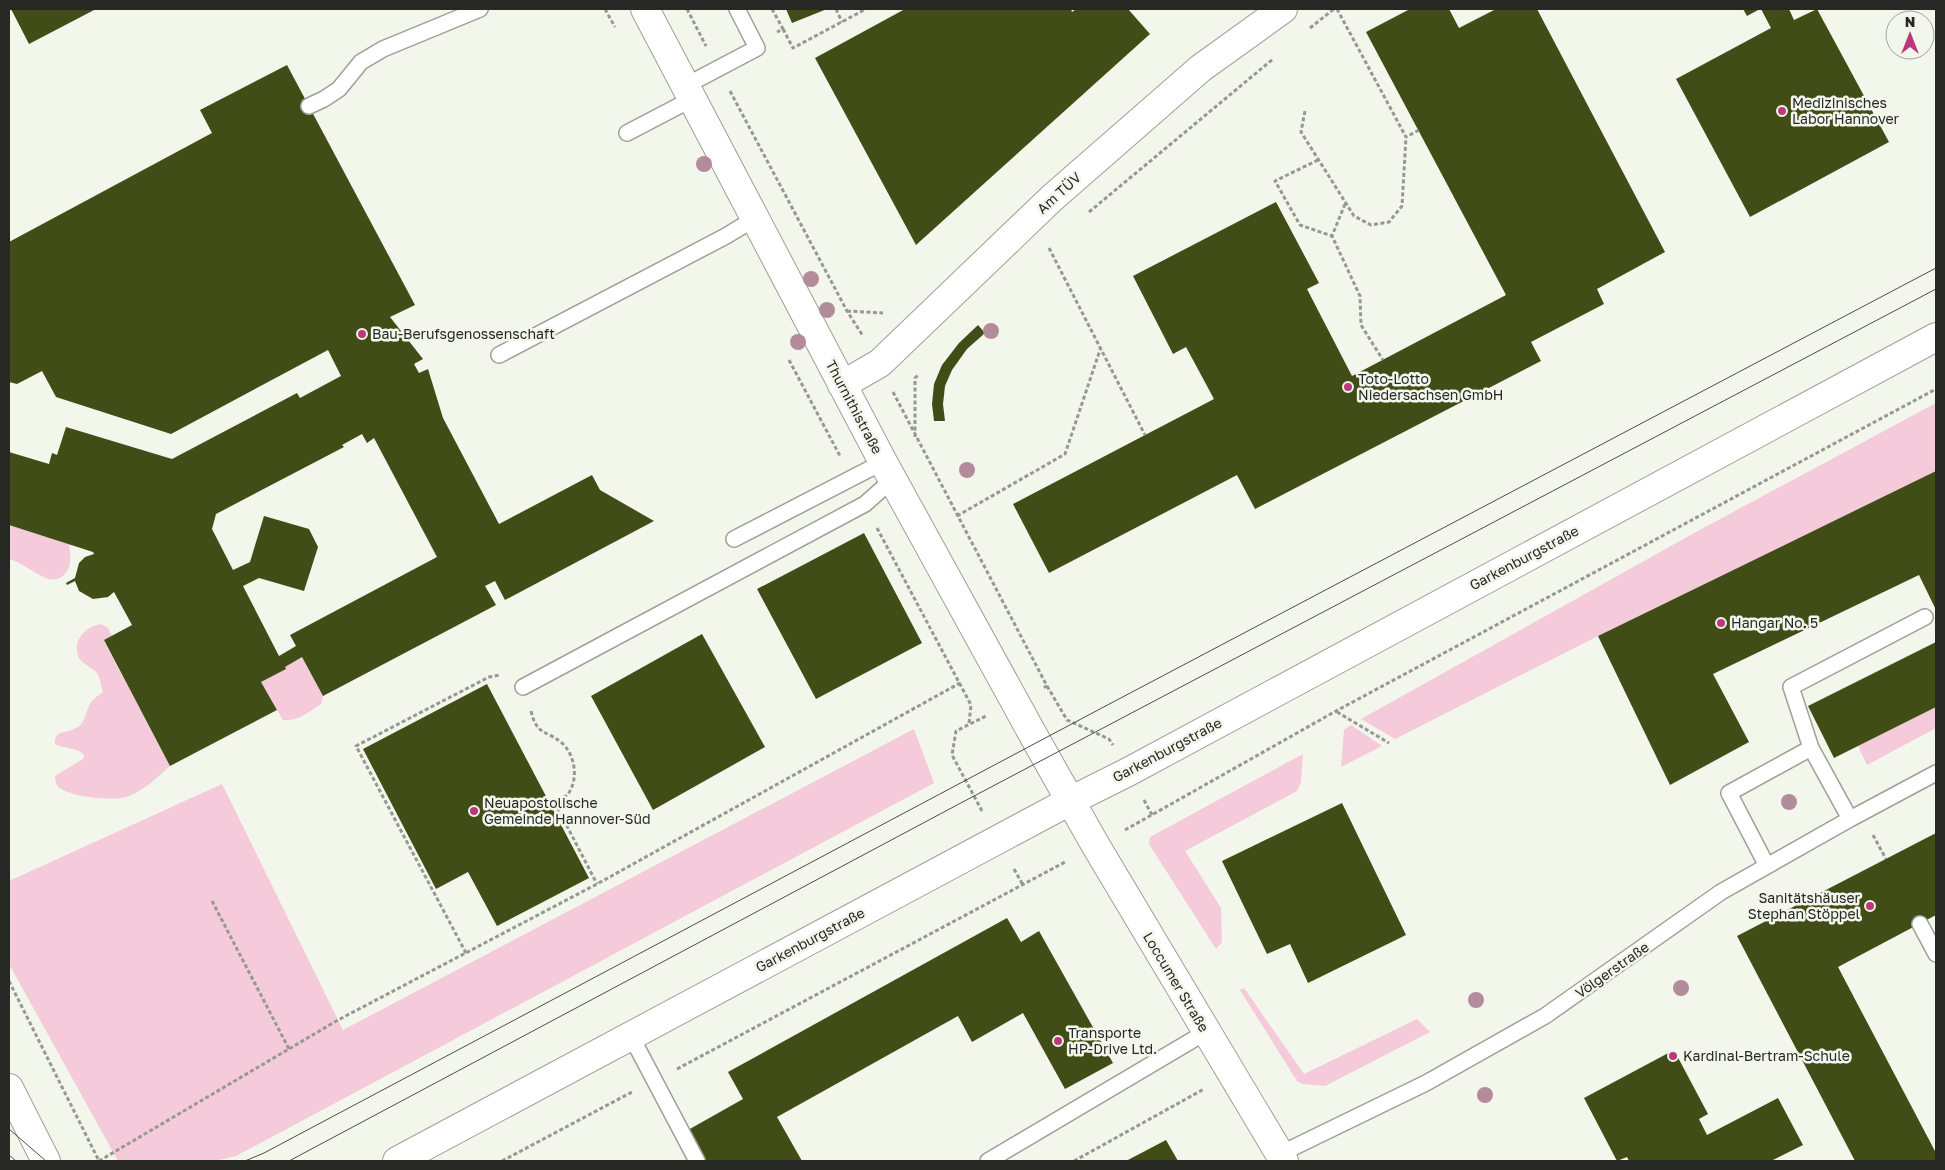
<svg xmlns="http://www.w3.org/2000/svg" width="1945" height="1170" font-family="'Golos Text',sans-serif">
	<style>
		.green { fill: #f5cadb }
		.building { fill: #414d17; fill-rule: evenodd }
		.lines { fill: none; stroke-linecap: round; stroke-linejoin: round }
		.service-casing { stroke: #9ea197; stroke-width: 18 }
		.minor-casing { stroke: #9ea197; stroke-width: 30 }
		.secondary-casing { stroke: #9ea197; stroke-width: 30 }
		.path { stroke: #969991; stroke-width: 3; stroke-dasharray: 4 2.5; stroke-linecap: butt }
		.service { stroke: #fff; stroke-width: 15 }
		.minor { stroke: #fff; stroke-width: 28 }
		.secondary { stroke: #fff; stroke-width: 28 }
		.tram { stroke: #4c4e48; stroke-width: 1 }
		.tree { fill: #b38c9b }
		.poi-dot { fill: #bc387c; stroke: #f2f6eb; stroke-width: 2 }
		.labels { text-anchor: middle; stroke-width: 5; stroke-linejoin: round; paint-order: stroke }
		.poi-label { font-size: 14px; fill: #272824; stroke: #f2f6eb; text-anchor: start }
		.street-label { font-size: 14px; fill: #272824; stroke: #f2f6eb }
	</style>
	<rect width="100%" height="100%" fill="#f2f6eb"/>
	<path class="green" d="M1936,403V471L1598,636L1395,739L1361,719L1696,532Z
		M9,525L69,544C70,553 72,563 67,571C53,594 28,563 9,559Z
		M101,624L108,628L112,636L104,641L170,766C157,777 145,790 129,796C115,802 74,797 61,789C56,786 55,781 55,776L83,759L84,755C77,747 64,749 55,744V739L58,734C65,731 72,731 78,727C85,722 85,714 89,706C92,699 98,696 103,692C101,686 100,678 97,673C92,667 82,664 79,658C71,641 86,626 101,624Z
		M302,657L323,696L321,704C310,711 297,722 283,720L261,682L285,669V667Z
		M1936,707V728L1867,765L1858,746Z
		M1351,725L1382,746L1341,767L1344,730Z
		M914,729L934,783L236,1156L215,1161H118L9,964V881L222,784L343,1030Z
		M1303,754L1301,782L1297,791L1185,851L1221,908L1222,942L1216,949L1149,844L1150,837Z
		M1244,988L1304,1074L1417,1019L1430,1032L1325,1086L1303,1084L1297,1081L1240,990Z"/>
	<path class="building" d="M11,9H96L29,44Z
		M786,9H827L792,23Z
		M905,9H1071L1072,12L1076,9H1128L1150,34L916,245L815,58Z
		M1410,9H1449L1459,28L1496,9H1537L1665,252L1597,289L1604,304L1531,342L1541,361L1255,509L1237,475L1049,573L1013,504L1214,399L1186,347L1173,354L1133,276L1276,202L1319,283L1307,289L1352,376L1506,295L1366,32Z
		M1743,9H1760L1747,16Z
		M1761,9H1789L1794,20L1817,9L1889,142L1750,217L1676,79L1771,28Z
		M287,65L415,305L390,317L423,359L414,364L419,373L428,369L443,418L499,524L592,475L600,490L654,521L505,600L495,581L485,586L496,605L323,696L302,657L285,667L286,669L261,682L277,710L170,766L104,640L132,625L114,592L108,597L93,599L79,591L75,581L67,585L66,583L75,578L79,563L85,557L94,554L93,552L9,525V452L49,464L52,453L57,455L66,427L172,459L297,393L300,398L341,376L328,350L171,434L56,397L42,371L17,384L9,382V242L212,133L200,110ZM362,434L367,443L374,438L437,557L290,635L296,646L279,656L243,586L259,578L304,591L318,547L309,529L264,516L250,562L233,570L212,529L216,514L344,447L342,445Z
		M978,325L985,333L967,349L952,370L945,386L943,404L945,421H934L932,404L934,384L942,365L959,343Z
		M1936,471V610L1919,575L1713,674L1749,742L1670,785L1598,636Z
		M864,533L922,643L816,699L757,589Z
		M702,634L765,747L653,810L591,696Z
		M1936,642V707L1834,758L1808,706Z
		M487,684L589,878L497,926L468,872L436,889L363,749Z
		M1342,803L1406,935L1308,983L1290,944L1267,954L1222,861Z
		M1936,833V915L1838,967L1936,1153V1161H1855L1737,936Z
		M1007,918L1021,942L1039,931L1113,1063L1065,1089L1023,1013L972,1042L958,1016L777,1117L802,1161H706L688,1130L743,1099L728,1072Z
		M1674,1050L1708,1114L1699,1119L1707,1135L1778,1098L1803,1145L1771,1161H1629L1627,1157L1617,1161L1584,1098Z
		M1166,1140L1178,1161H1126Z"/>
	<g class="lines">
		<g class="service-casing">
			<path id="service" d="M685,86L757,48L737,9
				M309,106L324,99L339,89L361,62L383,49L480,9
				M627,133L692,99
				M499,355L726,236L754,219
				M734,539L883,462
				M523,687L865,504L893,479
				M1811,748L1850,819
				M1767,866L1729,793L1811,748L1791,687L1925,617
				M1920,924L1936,954
				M631,1036L697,1161
				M1280,1154L1426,1083L1545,1016L1721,892L1850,819L1936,773
				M988,1161L1206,1032"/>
		</g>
		<g class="minor-casing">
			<path id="minor" d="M645,9L883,462L1037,742L1096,846L1284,1161
				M842,385L880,363L1052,198L1201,68L1283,9"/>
		</g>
		<g class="secondary-casing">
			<path id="secondary" d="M9,1088L46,1161
				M397,1161L1070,801L1128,772L1936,337"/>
		</g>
		<path class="path" d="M605,9L615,27
			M687,9L706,46
			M772,9L783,29L777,32
			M836,9L842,22
			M1337,9L1406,137L1419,130
			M1310,28L1334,9
			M783,29L793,48L866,9
			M730,91L847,311L863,336
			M1305,111L1301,132L1354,216L1371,225L1389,222L1402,206L1406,137
			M1318,160L1275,181L1300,225L1332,236
			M1345,204L1332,236L1360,296L1361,325L1383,360
			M1089,212L1273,59
			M1049,248L1145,435
			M847,311L883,313
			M789,360L840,456
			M893,392L1047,686L1043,688
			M915,437V378L919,374
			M957,516L1065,454L1101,347
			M877,528L971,705L969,723
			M1047,686L1067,720L1109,739L1113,745
			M531,711C537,736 545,729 562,743C575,755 579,779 568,794C565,797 559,800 555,803L597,884
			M1337,712L1389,743
			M1144,800L1152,815
			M982,811L952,755L956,731L986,716
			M1125,830L1336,711L1936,389
			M1873,835L1886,859
			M1014,869L1023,885
			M212,901L289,1049
			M466,953L356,746L489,677L500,675
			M9,981L99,1161
			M677,1069L1067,861
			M99,1161L338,1020L597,884L960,683
			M502,1161L632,1092
			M1074,1161L1204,1089"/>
		<use href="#service" class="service"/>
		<use href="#minor" class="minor"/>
		<use href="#secondary" class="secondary"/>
		<path class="tram" d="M9,1129L46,1161
			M9,1155L16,1161
			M245,1161L264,1153L1098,710L1936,268
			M289,1161L957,805L1936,289"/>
	</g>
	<g class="tree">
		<circle cx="704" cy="164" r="8"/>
		<circle cx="811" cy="279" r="8"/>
		<circle cx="827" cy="310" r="8"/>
		<circle cx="991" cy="331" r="8"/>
		<circle cx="798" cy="342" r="8"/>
		<circle cx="967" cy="470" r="8"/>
		<circle cx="1789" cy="802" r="8"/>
		<circle cx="1681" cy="988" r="8"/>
		<circle cx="1476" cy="1000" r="8"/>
		<circle cx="1485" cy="1095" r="8"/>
	</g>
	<g class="poi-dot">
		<circle cx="1782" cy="111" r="5"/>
		<circle cx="362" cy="334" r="5"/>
		<circle cx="1348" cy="387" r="5"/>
		<circle cx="1721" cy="623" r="5"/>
		<circle cx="474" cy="811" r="5"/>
		<circle cx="1870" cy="906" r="5"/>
		<circle cx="1058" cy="1041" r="5"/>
		<circle cx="1673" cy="1056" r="5"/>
	</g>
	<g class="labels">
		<g class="poi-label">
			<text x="1792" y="108">Medizinisches<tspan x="1792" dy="16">Labor Hannover</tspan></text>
			<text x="372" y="339">Bau-Berufsgenossenschaft</text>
			<text x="1358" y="384">Toto-Lotto<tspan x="1358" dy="16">Niedersachsen GmbH</tspan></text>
			<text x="1731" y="628">Hangar No. 5</text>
			<text x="484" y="808">Neuapostolische<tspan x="484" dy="16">Gemeinde Hannover-Süd</tspan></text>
			<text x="1860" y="903" text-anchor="end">Sanitätshäuser<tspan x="1860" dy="16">Stephan Stöppel</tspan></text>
			<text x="1068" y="1038">Transporte<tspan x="1068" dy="16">HP-Drive Ltd.</tspan></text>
			<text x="1683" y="1061">Kardinal-Bertram-Schule</text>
		</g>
		<g class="street-label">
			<text transform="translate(1059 193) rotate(-42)" y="5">Am TÜV</text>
			<text transform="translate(854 407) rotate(62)" y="5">Thurnithistraße</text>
			<text transform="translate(1524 558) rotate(-28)" y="5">Garkenburgstraße</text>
			<text transform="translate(1167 750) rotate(-28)" y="5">Garkenburgstraße</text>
			<text transform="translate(810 940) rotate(-28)" y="5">Garkenburgstraße</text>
			<text transform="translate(1612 970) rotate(-35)" y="5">Völgerstraße</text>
			<text transform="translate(1176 982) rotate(59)" y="5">Loccumer Straße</text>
		</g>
	</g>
	<rect width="1945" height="1170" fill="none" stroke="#272824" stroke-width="20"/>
	<g transform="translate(1910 35)"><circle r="24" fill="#f2f6eb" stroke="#a1a49b"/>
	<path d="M0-4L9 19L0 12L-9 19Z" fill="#bc387c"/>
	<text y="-8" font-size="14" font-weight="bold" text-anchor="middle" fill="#272824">N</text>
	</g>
</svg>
